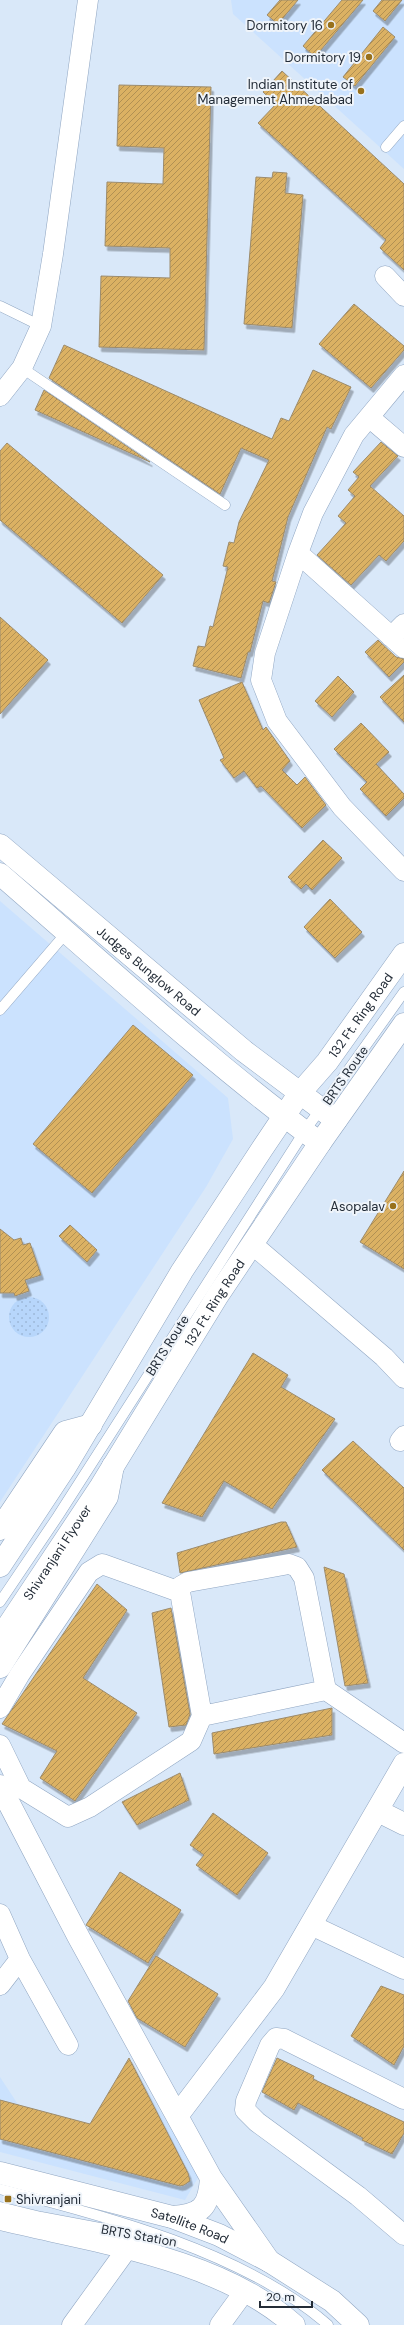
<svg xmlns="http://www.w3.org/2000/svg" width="404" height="2325" font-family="'DM Sans',sans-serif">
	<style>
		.built { fill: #cbe2fe }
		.grass { fill: url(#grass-dots) }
		.building { fill: url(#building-hatch); stroke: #9c8b6c; filter: url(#shadow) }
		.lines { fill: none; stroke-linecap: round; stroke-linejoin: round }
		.service-casing { stroke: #90a6c2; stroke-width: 11 }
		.minor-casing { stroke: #90a6c2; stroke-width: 21 }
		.tertiary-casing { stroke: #90a6c2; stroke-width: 23 }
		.secondary-casing { stroke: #90a6c2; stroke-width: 23 }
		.primary-casing { stroke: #90a6c2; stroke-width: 23 }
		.service { stroke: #fff; stroke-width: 10 }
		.minor { stroke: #fff; stroke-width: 20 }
		.tertiary { stroke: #fff; stroke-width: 22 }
		.secondary { stroke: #fff; stroke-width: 22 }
		.primary { stroke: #fff; stroke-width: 22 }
		.poi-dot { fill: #98711c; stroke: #eff4fa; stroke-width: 1.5 }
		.labels { text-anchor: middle; stroke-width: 4; stroke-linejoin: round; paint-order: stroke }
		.poi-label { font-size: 13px; fill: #232c37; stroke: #eff4fa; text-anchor: end }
		.street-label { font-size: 13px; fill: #232c37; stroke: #eff4fa }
	</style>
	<defs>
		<pattern id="grass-dots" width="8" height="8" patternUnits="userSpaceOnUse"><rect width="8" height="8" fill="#b7d6fb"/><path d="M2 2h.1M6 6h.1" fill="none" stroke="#9db8d8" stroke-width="1.8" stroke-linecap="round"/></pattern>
		<pattern id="building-hatch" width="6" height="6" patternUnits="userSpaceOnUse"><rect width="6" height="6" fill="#dbb164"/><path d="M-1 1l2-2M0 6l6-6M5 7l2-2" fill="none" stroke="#b19053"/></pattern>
		<filter id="shadow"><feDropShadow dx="2.5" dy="4.5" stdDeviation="0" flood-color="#0004"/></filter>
	</defs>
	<rect width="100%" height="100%" fill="#d9e8f9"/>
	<path class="built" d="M231,0H404V169L233,14Z
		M0,901L228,1098L233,1139L206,1187L0,1502Z
		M127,2072L138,2074L199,2176L185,2200L0,2152V2077L21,2109L91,2127Z"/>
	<path class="grass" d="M9 1317a20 20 0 1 1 40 0a20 20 0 1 1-40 0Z"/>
	<path class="building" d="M280,0H298L278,24L267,15Z
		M342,0H363L315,57L303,46Z
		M382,0H402L385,21L373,11Z
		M383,27L395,37L355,86L343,77Z
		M282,71L404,184V270L380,248L386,240L258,123L276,104L263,92Z
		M119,85L211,87L204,350L99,347L101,276L170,278V248L105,246L107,182L163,184L164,148L117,146Z
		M273,172L287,173L285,193L303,195L292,328L244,324L256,177L272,178Z
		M354,304L404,346V350L371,388L319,344Z
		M64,345L272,439L281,418L289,421L313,370L351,387L331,429L327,427L288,517L272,581L276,582L269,603L263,601L250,652H248L241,678L193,666L198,646L205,647L210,626L213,627L228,567L223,566L229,542L234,543L239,522L269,460L241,448L220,494L49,378Z
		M44,390L150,462L35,410Z
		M381,442L398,456L370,486L404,516V541L386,561L379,555L351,585L317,555L346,523L338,516L355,496L348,490L359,477L353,472Z
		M7,443L163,575L122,623L0,520V451Z
		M0,617L48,660L0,714Z
		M378,640L396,657L404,659V662L389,677L365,652Z
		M404,675V722L380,697Z
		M338,676L354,692L332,717L315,701Z
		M242,682L263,730L266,727L290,761L282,770L297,785L305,777L326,805L302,828L261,786L257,788L244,771L234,778L220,760L224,758L199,700Z
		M361,723L389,752L376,764L404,794V798L386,816L360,789L367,782L334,749Z
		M323,840L342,858L312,890L306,884L301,889L288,877Z
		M330,899L362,932L335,958L304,927Z
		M133,1025L193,1075L92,1193L33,1144Z
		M404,1171V1269L360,1242Z
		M70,1225L97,1250L87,1262L59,1236Z
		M0,1229L14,1240L21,1238L23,1245L30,1243L41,1275L25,1280L29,1291L15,1296L14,1293H0Z
		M253,1353L288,1375L281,1387L335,1419L272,1509L224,1481L202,1517L162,1503Z
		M353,1441L404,1488V1550L322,1470Z
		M281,1522H286L297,1547L180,1573L177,1553Z
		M324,1567L344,1574L368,1683L345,1686Z
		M97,1584L127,1610L83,1678L137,1713L75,1801L40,1778L57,1751L2,1724Z
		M171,1608L190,1714L186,1725L169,1727L152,1613Z
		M332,1708V1735L214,1754L212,1733Z
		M180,1773L189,1800L137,1825L122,1802Z
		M213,1813L268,1853L237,1895L196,1865L204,1855L190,1845Z
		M120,1872L181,1910L148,1963L86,1925Z
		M156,1956L218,1994L185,2047L137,2018L128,2001Z
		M381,1986L404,1995V2046L394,2065L351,2036Z
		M129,2058L188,2173L190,2181L184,2185L180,2186L0,2139V2100L90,2124Z
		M277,2058L314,2076L313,2079L404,2122V2133L392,2154L362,2140L363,2138L298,2103L294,2110L262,2092Z"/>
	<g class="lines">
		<g class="service-casing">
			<path id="service" d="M386,147L404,126
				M0,306L41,326
				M22,368L225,505
				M0,1010L67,932
				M0,1602L58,1516L304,1132L404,992
				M0,2189C104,2215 246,2253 328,2325
				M0,2207L41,2217L137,2235"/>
		</g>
		<g class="minor-casing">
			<path id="minor" d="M385,276L404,296
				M404,375L354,435L313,513L298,553L265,653L261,680L277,721L342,807L404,871
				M0,396L22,368L41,326L53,254L88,0
				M369,417L404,447
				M298,553L404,648
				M391,637L404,624
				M252,1244L384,1357L404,1378
				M400,1441L404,1436
				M0,1708L20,1674L89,1572L102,1564L180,1592
				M202,1716L180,1592L181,1586L188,1582L289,1564L297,1567L304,1578L326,1690
				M0,1745L21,1788L68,1817L90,1807L191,1741L202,1716L326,1690L404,1743
				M0,1914L20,1959L68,2045
				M311,1925L404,1969
				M0,1985L20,1959
				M404,2099L284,2039L276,2038L270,2045L246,2101L245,2110L257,2122L358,2196L404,2235
				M72,2325L127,2249
				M220,2325L244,2292"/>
		</g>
		<g class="tertiary-casing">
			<path id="tertiary" d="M0,1786L78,1936L211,2178L269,2261
				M378,1811L404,1824
				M177,2116L274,1988L404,1764
				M172,2217C201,2215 209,2208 211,2178"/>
		</g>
		<g class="secondary-casing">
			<g id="secondary">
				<path id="s1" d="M0,845L244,1051L336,1120"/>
				<path d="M0,874C105,965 208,1060 320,1143"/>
				<path d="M0,1529L65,1432L91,1425"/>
				<path d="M0,1667L107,1497L113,1466"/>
				<path id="s2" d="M0,2173L172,2217L219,2235L269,2261L332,2301L358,2325"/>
				<path d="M0,2219C95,2242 219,2258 294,2325"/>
			</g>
		</g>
		<g class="primary-casing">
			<g id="primary">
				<path id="s3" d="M0,1566L64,1469L182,1271L262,1149L299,1094L327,1062L404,954"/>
				<path id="s4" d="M0,1638L101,1486L218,1295L320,1143L404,1024"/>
			</g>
		</g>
		<use href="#service" class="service"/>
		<use href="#minor" class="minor"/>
		<use href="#tertiary" class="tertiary"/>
		<use href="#secondary" class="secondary"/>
		<use href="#primary" class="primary"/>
	</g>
	<g class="poi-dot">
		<circle cx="331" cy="25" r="4"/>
		<circle cx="369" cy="57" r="4"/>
		<circle cx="361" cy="91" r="4"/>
		<circle cx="393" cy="1206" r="4"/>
		<rect x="4" y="2195" width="8" height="8" rx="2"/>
	</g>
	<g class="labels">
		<g class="poi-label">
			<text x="323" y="30">Dormitory 16</text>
			<text x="361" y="62">Dormitory 19</text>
			<text x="353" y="89">Indian Institute of<tspan x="353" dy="15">Management Ahmedabad</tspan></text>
			<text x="385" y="1211">Asopalav</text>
			<text x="16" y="2204" text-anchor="start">Shivranjani</text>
		</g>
		<g class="street-label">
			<text dy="5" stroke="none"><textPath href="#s1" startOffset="195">Judges Bunglow Road</textPath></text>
			<text dy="5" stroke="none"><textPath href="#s3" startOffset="659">132 Ft. Ring Road</textPath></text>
			<text transform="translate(345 1075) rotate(-55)" y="5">BRTS Route</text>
			<text dy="5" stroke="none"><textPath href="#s4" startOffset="398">132 Ft. Ring Road</textPath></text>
			<text transform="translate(167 1345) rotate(-58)" y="5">BRTS Route</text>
			<text dy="5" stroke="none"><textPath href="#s4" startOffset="103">Shivranjani Flyover</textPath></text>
			<text dy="5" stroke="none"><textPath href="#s2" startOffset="197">Satellite Road</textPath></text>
			<text transform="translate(139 2235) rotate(10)" y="5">BRTS Station</text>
		</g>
	</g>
	<path d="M260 2301v6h52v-6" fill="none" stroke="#232c37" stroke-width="2"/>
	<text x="266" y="2301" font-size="12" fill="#232c37" stroke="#eff4fa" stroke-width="3" paint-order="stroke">20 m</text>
</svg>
